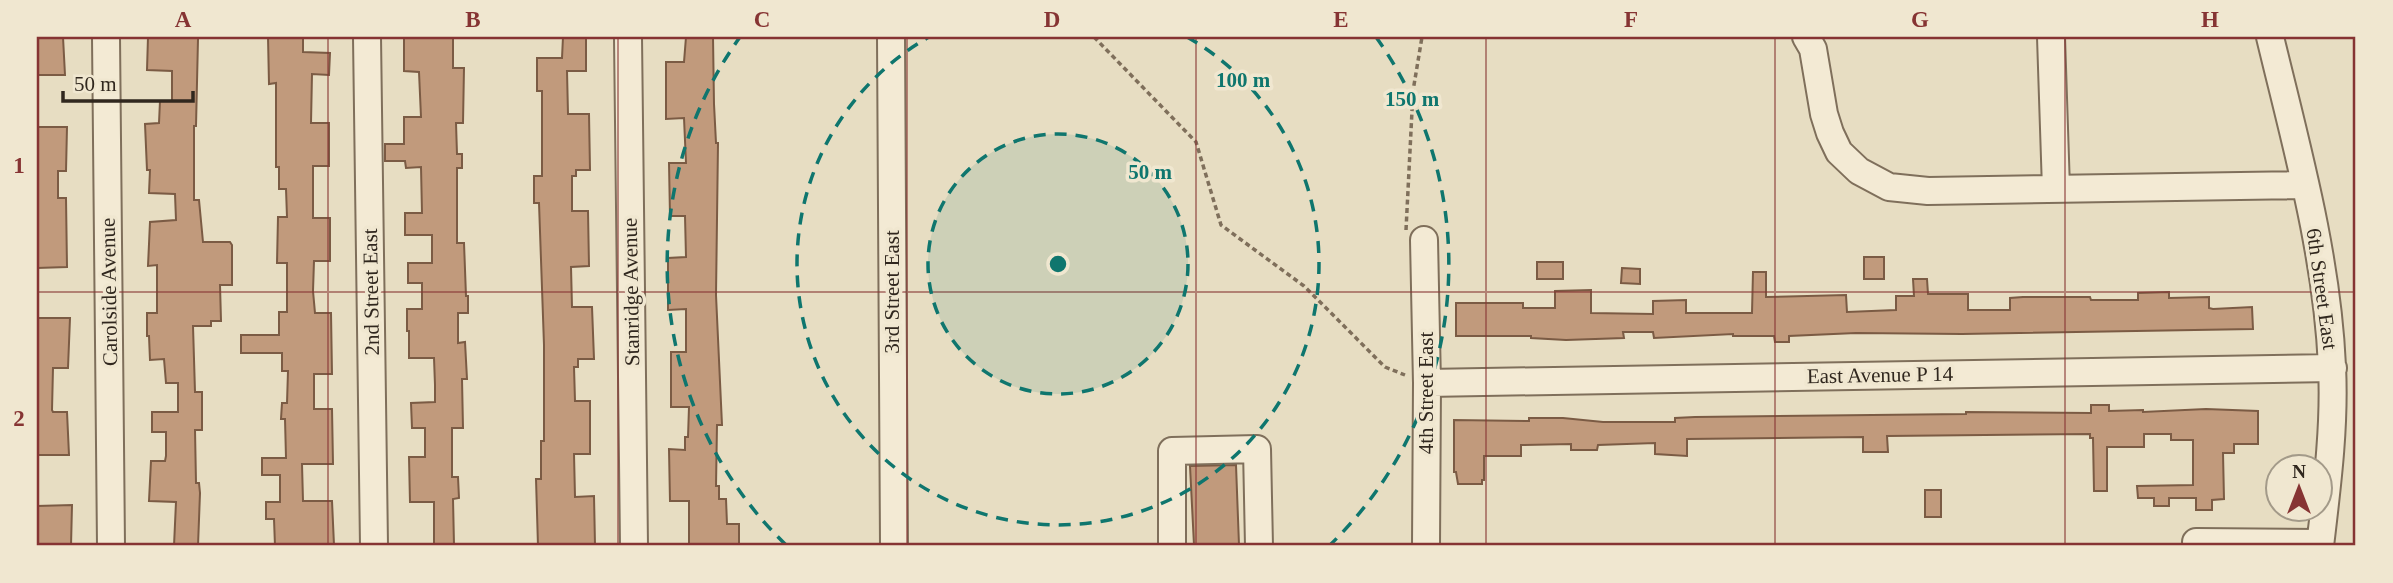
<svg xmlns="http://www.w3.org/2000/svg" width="2393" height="583" font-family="'Times New Roman',serif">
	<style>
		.building { fill: #c19a7c; stroke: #7b5b44; stroke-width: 2 }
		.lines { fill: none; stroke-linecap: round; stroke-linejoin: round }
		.minor-casing { stroke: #7f6f5b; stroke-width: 30 }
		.path { stroke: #7f6f5b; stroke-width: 3.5; stroke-dasharray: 5 3.5; stroke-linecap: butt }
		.minor { stroke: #f3ead4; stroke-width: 26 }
		.grid { fill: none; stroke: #863433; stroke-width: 2; stroke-opacity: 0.55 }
		.ring { fill: none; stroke: #0f766e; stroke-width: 3.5; stroke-dasharray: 12 9 }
		.labels { text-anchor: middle; stroke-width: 7; stroke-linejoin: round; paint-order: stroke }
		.street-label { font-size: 21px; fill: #30271e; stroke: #f0e7d0 }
		.centre { fill: #0f766e; stroke: #f0e7d0; stroke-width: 3.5 }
		.ring-label { font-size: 21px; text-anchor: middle; font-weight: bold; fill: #0f766e; stroke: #f0e7d0; stroke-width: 7; stroke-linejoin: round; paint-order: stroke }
		.neatline { fill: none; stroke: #863433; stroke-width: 2.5 }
		.grid-label { font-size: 23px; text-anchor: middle; font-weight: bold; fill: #863433 }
	</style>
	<rect width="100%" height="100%" fill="#e7ddc2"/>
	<path class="building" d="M37,37H63L65,75H37Z
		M148,37H197L198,39L196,126H194V200H199L203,242H230L232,245V285H220L221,321H211V326H193L195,392H202V430H195L196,483H199L200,493L198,546H174L176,502L149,501L151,461H165L166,456V432H152V412H178V383H166L164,359L150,360L149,336H147V313H157V265L148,266L150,222L176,220L175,194L149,193L150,170H147L145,124L159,123L160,101H172V71L147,70Z
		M268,37H303V52L330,53L329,75L312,74L311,123H329V166H313V218H330V261H314L313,291L315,313H331L332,374H314V409H332L333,464H302L303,501H332L334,545L275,546L274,519H266V502H280V475H262V458H286L285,419H281L282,403H287L288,371H282V353H241V335H279V312H287V263H277L278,217H287L286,189H279V167H276V83L269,84Z
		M404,37H453V68H464L463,123H456L457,154H462V168H457V243H464L466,296H468V313H458V343L465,342L467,379H462L463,428H452V477H458L459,498L453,499L454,545L452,546H434V502H410L409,457H425V428H412L411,403L435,402V385L434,358H409V331H407V309H422V283H408V263H432V235H405V213H422L421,167L406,168L405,161H385V144H404V117H421L419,72L404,71Z
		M563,37H586V71H567L568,114H589L590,170H576V176H572V211H588L589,266L571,267L572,307H592L594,359H578V367H574L575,401H590V454H574L575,497L594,496L595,545L538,546L536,479H541V441H544V345L539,203H534V176H542V91H537V58H562Z
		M686,37H713L714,104L716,143H718L716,295L722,425H717L716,486H719V499H726L727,524H739V546H689V501H670L669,449L685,450V437H688L689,407H671V352H686V309L668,310V258L686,257L685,216H670L669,163H686L684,118L666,119V62H684Z
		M37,127H67L66,171H58V198H66L67,267L37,268Z
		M1864,257H1884V279H1864Z
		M1537,262H1563V279H1537Z
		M1622,268L1640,269V284L1621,283Z
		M1753,272H1766V297L1846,295L1847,312L1896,310V296H1914L1913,279H1927L1928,294H1968V310H2010V298L2023,297H2090L2091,300H2138V293L2169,292V298L2209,297V308L2213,309L2252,307L2253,329L1962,334L1856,333L1789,336V342H1775L1774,336H1733V334L1654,338L1653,332H1623L1624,338L1566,340L1531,338V336H1456V303H1523V308H1555V291L1591,290V313L1653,314V301L1686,300V313H1752Z
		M37,318H70L68,368H53L52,410L53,412H67L69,455H37Z
		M2091,405H2109V411L2143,410V412L2206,409L2258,411V444H2234V453H2223L2224,499L2212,500V510H2196V498H2169V506H2154V498H2138L2137,486L2193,485V440H2171V434H2144V447H2107V491H2094L2093,438H2090V434L1887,436L1888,452H1863V437L1687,439V456L1655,454V443L1598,445L1597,450H1571V444L1521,445V456H1484V480H1482V484H1458L1456,472H1454V420L1529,421V418H1563L1603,422H1675V418L1695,417L1966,414V412L2091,413Z
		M1236,465L1239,545H1194L1190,466Z
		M1925,490H1941V517H1925Z
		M72,505L71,546H38L37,506Z"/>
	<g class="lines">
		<g class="minor-casing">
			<path id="minor" d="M106,37L111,546
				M367,37L374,546
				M628,37L634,546
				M891,37L894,546
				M1806,37L1813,49L1824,114L1830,133L1839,152L1859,171L1889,187L1928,191L2305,185
				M2051,37L2056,189
				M2270,37C2296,145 2327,254 2332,366C2335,426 2327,487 2320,546
				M1424,240L1427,383L1426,546
				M1427,383L2333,368
				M2196,542L2320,543
				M1172,546V451L1257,449L1259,546"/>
		</g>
		<path class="path" d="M1094,37L1196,142L1221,225L1304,286L1385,367L1405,375
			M1406,230L1413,91L1422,37"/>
		<use href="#minor" class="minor"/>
	</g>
	<path class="grid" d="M328,37V546M618,37V546M907,37V546M1196,37V546M1486,37V546M1775,37V546M2065,37V546M37,292H2356"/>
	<circle cx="1058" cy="264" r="130" fill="#0f766e" fill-opacity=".12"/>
	<g class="ring">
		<circle cx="1058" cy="264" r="130"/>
		<path d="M1187 37A261 261 0 1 1 929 37"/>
		<path d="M786 545A391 391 0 0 1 740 37M1376 37A391 391 0 0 1 1330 545"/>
	</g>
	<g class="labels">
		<g class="street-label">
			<text transform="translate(2322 289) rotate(82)" y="7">6th Street East</text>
			<text transform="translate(109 292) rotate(-91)" y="7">Carolside Avenue</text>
			<text transform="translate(371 292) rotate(-91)" y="7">2nd Street East</text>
			<text transform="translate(631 292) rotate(-91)" y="7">Stanridge Avenue</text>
			<text transform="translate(892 292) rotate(-90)" y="7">3rd Street East</text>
			<text transform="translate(1880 375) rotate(-1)" y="7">East Avenue P 14</text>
			<text transform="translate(1426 393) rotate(-90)" y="7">4th Street East</text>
		</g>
	</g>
	<circle cx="1058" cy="264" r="10" class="centre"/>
	<g class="ring-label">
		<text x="1243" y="87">100 m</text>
		<text x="1412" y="106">150 m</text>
		<text x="1150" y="179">50 m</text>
	</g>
	<rect width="2393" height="583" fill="none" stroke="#f0e7d0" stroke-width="77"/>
	<g transform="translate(2299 488)"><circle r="33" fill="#f0e7d0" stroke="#a39a89" stroke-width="2"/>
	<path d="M0-5L12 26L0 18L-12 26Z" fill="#863433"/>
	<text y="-10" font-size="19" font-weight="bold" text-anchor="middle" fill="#30271e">N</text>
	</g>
	<path d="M63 91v10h130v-10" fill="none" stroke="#30271e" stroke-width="3.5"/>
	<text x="74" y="91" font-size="21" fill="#30271e" stroke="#f0e7d0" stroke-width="5" paint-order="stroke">50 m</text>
	<rect x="38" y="38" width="2316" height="506" class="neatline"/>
	<g class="grid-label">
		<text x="183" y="27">A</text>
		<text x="473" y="27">B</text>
		<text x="762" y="27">C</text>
		<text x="1052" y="27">D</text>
		<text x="1341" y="27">E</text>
		<text x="1631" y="27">F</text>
		<text x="1920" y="27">G</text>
		<text x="2210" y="27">H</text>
		<text x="19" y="173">1</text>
		<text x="19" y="426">2</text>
	</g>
</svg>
